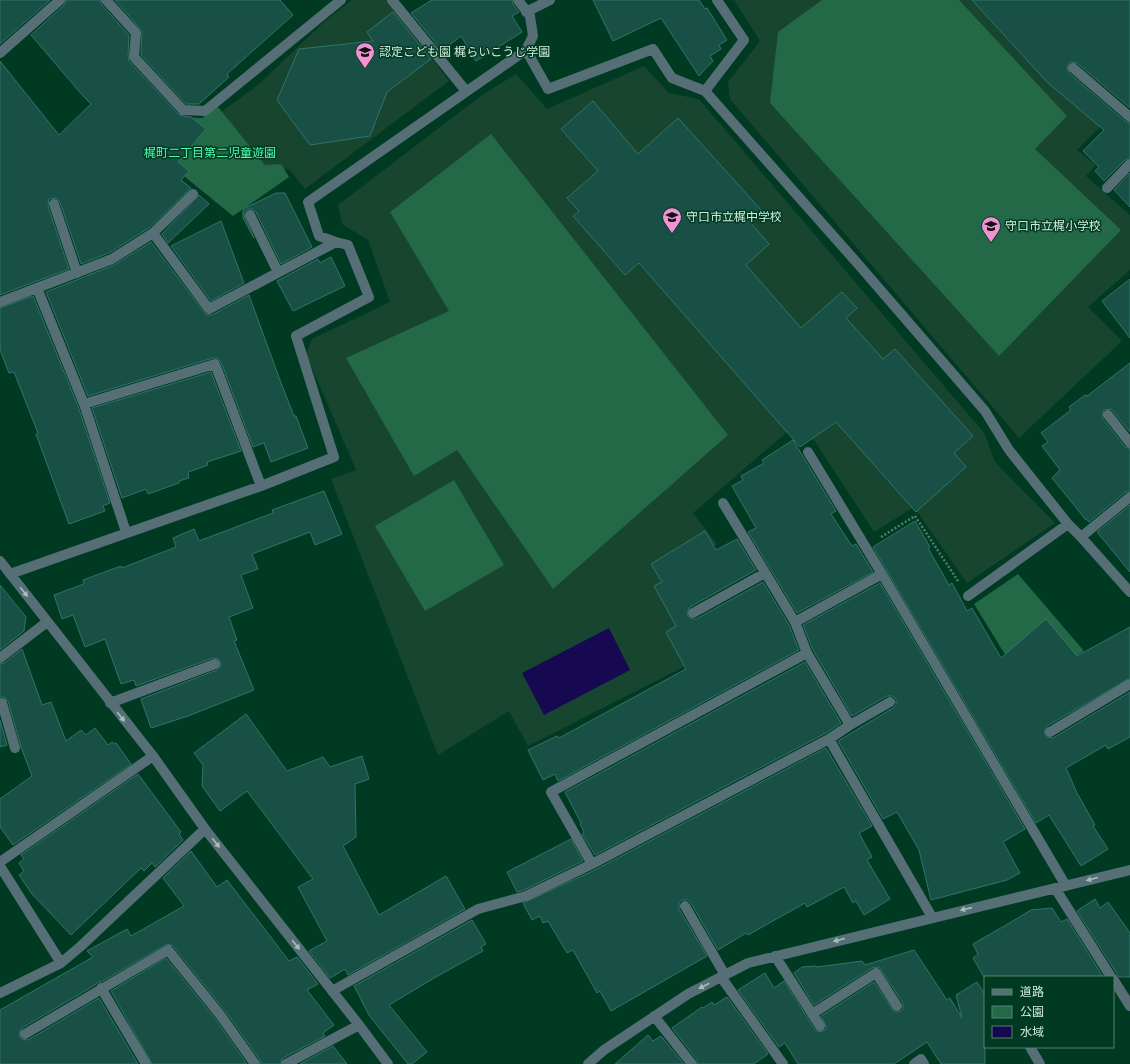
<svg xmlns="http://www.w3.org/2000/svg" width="1130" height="1064" font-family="Quicksand,'Noto Sans JP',sans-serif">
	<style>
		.built { fill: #174530 }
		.green { fill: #236948 }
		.water { fill: #160851 }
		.building { fill: #185046; stroke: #317468 }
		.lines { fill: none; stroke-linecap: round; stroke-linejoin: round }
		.path { stroke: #517f6a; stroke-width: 2.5; stroke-dasharray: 2 2; stroke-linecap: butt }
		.minor { stroke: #566f77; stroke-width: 10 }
		.oneway { fill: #a6c0b9 }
		.labels { text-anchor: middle; stroke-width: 3; stroke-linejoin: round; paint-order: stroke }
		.poi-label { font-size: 12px; fill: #d1ecdc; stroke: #003a22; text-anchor: start }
		.park-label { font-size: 12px; fill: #4dfdae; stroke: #003a22 }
	</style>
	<rect width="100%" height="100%" fill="#003a22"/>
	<path class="built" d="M352,0H388L449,81L305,189L289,169L268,168L217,115L258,85L324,22Z
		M734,0H1130L1058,71L1113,114L1077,150L1096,165L1086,176L1130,215V270L1088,307L1122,341L1019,438L730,99L728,82L760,41Z
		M644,66L669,93L699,99L985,434L995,462L1055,523L967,583L914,507L874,532L801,420L693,513L717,544L665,577L711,653L528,746L509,711L438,755L331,479L356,470L306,354L312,339L390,302L368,240L342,224L338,205L482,95L516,74L547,109Z"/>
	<path class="green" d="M822,0H959L1067,116L1035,149L1121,230L999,356L770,103L778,32Z
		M218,107L265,165L281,164L289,177L233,216L152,150L181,117L202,118Z
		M491,134L728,435L553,589L457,450L414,476L346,358L449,311L390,212Z
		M454,480L504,565L425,611L375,526Z
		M1018,574L1084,651L1025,687L974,604Z"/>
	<path class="water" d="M609,628L630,670L544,715L522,673Z"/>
	<path class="building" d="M0,0H50L0,44Z
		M66,0H100L101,4L129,35L128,56L129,61L178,114L183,116L191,117L206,129L178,162L189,171L181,180L191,188L149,228L109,253L81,264L60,202L55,198L49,199L48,206L69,269L0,295V61L59,135L91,104L84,97L31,35L64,5Z
		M115,0H280L293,15L227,74L229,77L199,104H186L141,55L142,31Z
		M432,0H512L513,4L519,12L512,16L522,32L476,61L461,36L442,51L411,13Z
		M593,0H699L705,9L707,8L727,40L719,45L721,49L710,56L713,61L699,76L661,18L613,41Z
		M972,0H1130V108L1077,63L1070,62L1067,67L1069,73L1126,122L1130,123V158L1125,160L1104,181L1095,171L1099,167L1083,151L1104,130L1048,83Z
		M393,12L431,59L387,92L370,136L310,145L277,100L299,49L373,41L367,32Z
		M593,101L638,154L678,118L762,211L750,222L769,244L746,265L801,328L842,292L857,308L846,318L883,359L895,349L973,436L954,453L966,467L916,512L836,422L800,447L639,263L625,275L573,216L579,211L567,198L598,171L561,129Z
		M1130,173V207L1114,190Z
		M276,193H285L312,247L281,264L256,212L251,209H248L244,212V215L254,238L243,218V209Z
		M199,195L209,204L168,243L162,234Z
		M221,221L244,283L211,301L171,246Z
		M151,242L206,315H212L249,295L281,383L294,416H296L308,448L271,462L264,443L253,447L221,362L217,358H213L88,396L46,292L114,265Z
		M331,257L345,286L293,311L277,281L318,259L320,263Z
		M1130,279V338L1102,301Z
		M33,296L78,406L110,503L103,506L105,511L69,524L36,434L38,433L14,372L9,373L0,350V308Z
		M1130,363V432L1111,409L1104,410L1102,416L1103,419L1125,447L1130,449V491L1126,492L1089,522L1086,519V520L1052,478L1060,470L1042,446L1048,442L1041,433L1071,410L1069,407L1085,395L1087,396Z
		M211,372L241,451L207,462L208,465L188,472L189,478L179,481V483L148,494L146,489L122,498L92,408Z
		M793,440L836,511L831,514L852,546L856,544L873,572L797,613L748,532L756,528L732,486L743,480L741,476L764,463L762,460Z
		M324,491L342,534L315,545L310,532L252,554L258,569L241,575L253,608L229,617L237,640L234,641L254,690L188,716L151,728L141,699L217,670L221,665L219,659L213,658L136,686L134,680L121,684L105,639L85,647L73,615L62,619L54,595L84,584L83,580L121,566L122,568L176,547L173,538L194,529L199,541L273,513L272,510Z
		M1130,505V572L1097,532Z
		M915,521L930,547L928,548L949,585L952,583L967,611L972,608L1001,658L1046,619L1077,656L1130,627V678L1047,726L1044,732L1047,737L1053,738L1130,692V737L1108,749L1106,745L1066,768L1077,793L1095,825L1093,826L1108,849L1081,866L1049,815L1036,823L873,547Z
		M705,531L716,550L737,539L756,570L690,607L687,613L688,616L693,619H696L763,582L789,625L799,650L558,781L555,774L543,780L528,750L557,736L559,738L686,669L666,632L676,626L654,586L662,582L651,564Z
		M880,583L1025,829L1003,842L1020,873L1007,880L931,900L919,850L897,812L883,819L838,741L893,708L896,705V699L893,696H887L852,716L813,650L803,625Z
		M0,585L26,617L24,631L0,650Z
		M22,649L42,705L51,702L66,741L81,730L86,735L95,728L108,745L112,742L114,744L116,743L131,764L13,845L0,827V799L32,776L21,747L8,701L4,697H0V664L4,663Z
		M805,662L841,723L826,733L595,855L582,834L584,832L580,824L581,823L565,792Z
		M246,714L287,771L323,757L330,767L362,756L369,779L355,784L356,837L343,846L379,915L446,876L465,909L348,975L345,969L330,978L309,951L327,941L298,887L313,879L247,791L220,811L202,786L203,765L194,753Z
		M0,720L7,745L0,747Z
		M826,748L872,826L859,833L872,857L867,860L890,899L864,915L856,901L853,903L844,887L807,907L805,903L748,935L746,933L718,950L691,903L688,900H682L679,903V909L707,956L611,1011L600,991L597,993L573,950L567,953L548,921L543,923L540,916L532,920L523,903L595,870Z
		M138,774L181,832L179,834L183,840L155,867L152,863L144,871L141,868L71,935L32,894L19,875L24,871L19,863L24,859L21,855Z
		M571,839L583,861L524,890L517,892L507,872Z
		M191,851L217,887L227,880L289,961L297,957L318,984L307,990L334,1025L323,1033L325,1036L283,1058L280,1064H261L260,1060L226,1012L173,946L167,944L101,982H98L95,985L22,1028L19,1034L21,1039L28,1040L99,998L138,1064H0V1010L93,957L87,951L127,929L131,936L184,906L163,878Z
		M1095,899L1100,908L1108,902L1130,933V977H1119L1117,974L1077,911Z
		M1052,908L1061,922L1067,919L1103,977H984L973,958L978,954L973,944L1006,925L1031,910Z
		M472,920L486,944L481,947L483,951L434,978L389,1005L427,1052L412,1064H408L369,1015L354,986Z
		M914,950L947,1000L950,998L962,1018L956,995L977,982L985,995V1064H941L927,1042L894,1064H798L785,1043L779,1047L738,990L765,973L774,988L784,981L815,1030L821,1032L826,1029V1026L821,1016L874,982L894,1012H898L901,1011L903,1009V1003L879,967L872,968L814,1005L794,973L802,967L816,966L817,967L862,961L865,965Z
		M166,958L216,1020L247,1064H152L111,991Z
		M727,997L768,1054L754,1064H698L697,1060L672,1028L702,1007L703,1008L712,1002L714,1005Z
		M648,1035L653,1041L661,1036L684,1064H615Z
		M333,1046L347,1064H300Z"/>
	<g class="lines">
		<path class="path" d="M881,537L915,516L958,581"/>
		<path class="minor" d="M106,0L136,33L134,57L183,110L205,111L341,0
			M392,0L466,91
			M518,0L530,16L533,36L526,50
			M717,0L744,40L705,91L858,264L985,411L1009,450L1068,524L1081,537L1130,592
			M526,12L550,0
			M0,53L60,0
			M1073,68L1130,117
			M1107,188L1130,164
			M54,204L77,273
			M250,215L278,272
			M153,233L193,194
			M37,288L112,259L153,233L209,309L336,242
			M0,302L37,288L84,404
			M1108,415L1130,443
			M808,452L882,574L1066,886
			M723,503L795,622L807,653L850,725L829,739
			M126,532L84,404L215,364L261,486
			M1081,537L1130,497
			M0,561L153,756L205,829L359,1025L388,1064
			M10,574L261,486L334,457L296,336L369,297L348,245L336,242L319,236L308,202L526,50L548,89L653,49L672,78L705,91
			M968,596L1068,524
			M693,613L765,573
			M795,622L882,574
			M0,658L47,622
			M2,703L15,748
			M110,703L215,664
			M850,725L890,702
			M1050,732L1130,684
			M0,862L153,756
			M592,864L551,792L807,653
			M0,866L61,963
			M1055,888L1111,977
			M685,906L725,975
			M775,956L820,1026
			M721,977L783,1064
			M1113,979L1130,1006
			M101,988L146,1064
			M332,991L478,909L526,896L592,864L829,739L932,917
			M0,993L61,963L81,946L205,829
			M812,1014L876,973L897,1006
			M654,1016L692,1064
			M25,1034L168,950L221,1016L255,1064
			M1030,1047L1040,1064
			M286,1064L359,1025
			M588,1064L604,1050L688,994L748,963L1130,870
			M914,1064L921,1059L924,1064"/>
	</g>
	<defs><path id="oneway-solid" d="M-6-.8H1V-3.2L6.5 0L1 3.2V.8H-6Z"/></defs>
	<g class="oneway">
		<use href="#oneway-solid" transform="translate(24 592) rotate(52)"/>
		<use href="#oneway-solid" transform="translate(121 717) rotate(52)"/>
		<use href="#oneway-solid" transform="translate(216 843) rotate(52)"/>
		<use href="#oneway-solid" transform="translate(1092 879) rotate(165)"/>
		<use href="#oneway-solid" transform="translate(966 909) rotate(167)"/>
		<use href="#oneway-solid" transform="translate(839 940) rotate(166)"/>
		<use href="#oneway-solid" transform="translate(296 945) rotate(52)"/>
		<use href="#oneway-solid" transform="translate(704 986) rotate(153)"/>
	</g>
	<defs>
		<g id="school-pin" transform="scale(1)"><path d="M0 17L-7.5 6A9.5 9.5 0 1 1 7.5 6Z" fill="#f391d5" stroke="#003a22"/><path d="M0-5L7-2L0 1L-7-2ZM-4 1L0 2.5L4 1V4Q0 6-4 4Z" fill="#111"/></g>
	</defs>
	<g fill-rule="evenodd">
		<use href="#school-pin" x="365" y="52"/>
		<use href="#school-pin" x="672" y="217"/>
		<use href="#school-pin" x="991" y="226"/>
	</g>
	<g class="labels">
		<g class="poi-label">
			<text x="379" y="56">認定こども園 梶らいこうじ学園</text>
			<text x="686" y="221">守口市立梶中学校</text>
			<text x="1005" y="230">守口市立梶小学校</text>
		</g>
		<g class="park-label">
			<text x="210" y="157">梶町二丁目第二児童遊園</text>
		</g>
	</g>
	<rect x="984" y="976" width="130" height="72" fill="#003a22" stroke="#54816c"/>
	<rect x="992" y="989" width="20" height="6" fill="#566f77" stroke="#54816c"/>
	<text x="1020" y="996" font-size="12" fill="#d1ecdc">道路</text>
	<rect x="992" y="1006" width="20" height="12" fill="#236948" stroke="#54816c"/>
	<text x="1020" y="1016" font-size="12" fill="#d1ecdc">公園</text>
	<rect x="992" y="1026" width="20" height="12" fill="#160851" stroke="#54816c"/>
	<text x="1020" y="1036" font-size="12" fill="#d1ecdc">水域</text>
</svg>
